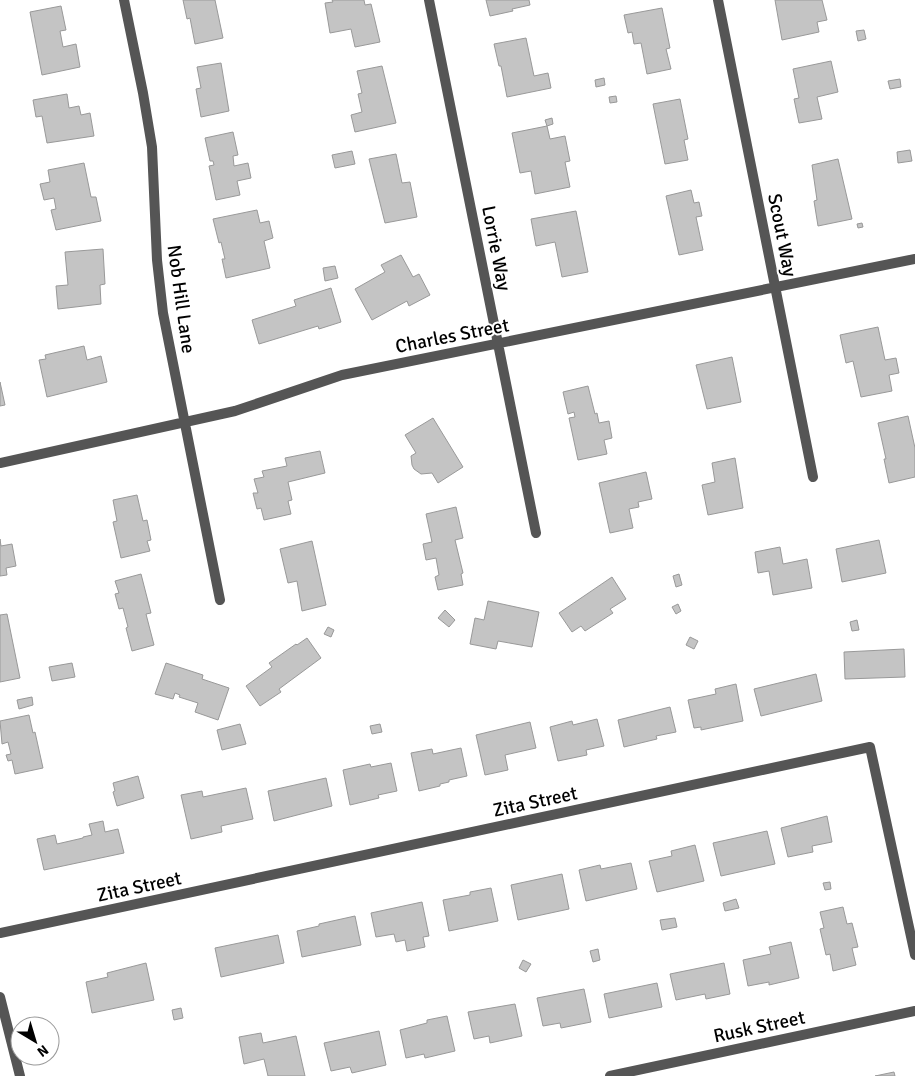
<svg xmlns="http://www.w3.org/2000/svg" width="915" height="1076" font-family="Signika,sans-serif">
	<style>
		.building { fill: #c4c4c4; stroke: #999 }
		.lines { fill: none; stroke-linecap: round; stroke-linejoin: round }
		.minor { stroke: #555; stroke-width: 10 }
		.labels { text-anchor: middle; stroke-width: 4; stroke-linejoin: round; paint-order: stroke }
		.street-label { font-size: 19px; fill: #000; stroke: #fff }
	</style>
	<rect width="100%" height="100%" fill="#fff"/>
	<path class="building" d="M183,0H215L223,38L195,44L190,18L187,19Z
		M332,0H364L365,5L371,4L380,42L355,47L351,29L330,33L325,3L333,2Z
		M486,0H529L530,5L512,9L513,11L490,16Z
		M775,0H822L827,20L817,22L819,32L782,40Z
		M61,6L66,30L60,31L63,47L76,44L80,67L42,75L30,12Z
		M662,8L670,48L666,49L671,69L647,74L641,43L634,44L632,32L628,33L624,15Z
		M864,30L866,39L858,41L856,31Z
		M526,38L534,76L548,73L551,88L507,97L501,66H499L494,44Z
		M831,61L838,92L817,97L822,119L799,123L794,99L799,98L793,69Z
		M221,63L229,111L201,117L196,89L201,88L197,67Z
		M382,66L396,123L355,132L351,115L362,112L358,94L362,93L357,71Z
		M604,78L605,85L596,87L595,80Z
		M900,79L901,87L890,89L888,81Z
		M67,94L69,108L79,106L81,115L90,113L94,136L47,143L42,116L36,117L33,100Z
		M616,96L617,102L610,103L609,97Z
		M680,99L688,139L684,140L688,160L665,164L653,104Z
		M552,118L553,124L547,126L545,120Z
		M547,126L550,139L565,136L570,161L565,162L570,187L535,194L531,171L520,173L512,133Z
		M233,132L238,155L233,156L234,166L248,163L251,178L237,181L240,195L216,200L209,166L214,165L213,161H210L205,138Z
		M910,150L912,161L898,163L897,152Z
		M352,151L355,164L335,168L332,155Z
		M396,154L402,183L410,182L417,217L385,223L369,159Z
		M838,159L852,219L818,226L814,201L817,200L812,165Z
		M84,163L91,197H96L101,221L56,230L51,210L56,209L54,198L44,200L40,184L50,182L48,170Z
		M691,190L694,203L699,202L702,216L696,217L703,250L679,255L666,196Z
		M257,210L260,223L269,221L273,238L264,241L270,268L226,278L222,259H225L221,242L219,243L213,219Z
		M576,211L588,272L562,277L555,242L536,246L531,219Z
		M862,223L863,227L858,228L857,224Z
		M103,249L105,284L100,285L101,304L58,309L56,286L68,285L65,252Z
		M401,255L413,277L419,274L430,295L409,306L407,301L372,320L355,289L385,272L381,265Z
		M335,266L338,278L325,281L323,268Z
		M331,288L341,322L319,329L318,326L259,344L252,320L296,306L294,300Z
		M878,327L885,360L896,358L899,373L889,375L892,391L861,397L853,361L846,363L840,335Z
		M84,346L87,360L101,356L107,382L47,397L39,360L46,359L45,355Z
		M732,357L741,402L707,409L696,365Z
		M0,382L5,405L0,406Z
		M588,386L595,414L597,413L599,423L609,421L612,438L604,440L607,454L578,460L569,418L575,417L574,412L568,414L563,392Z
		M908,416L915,448V477L889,483L884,459H886L878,423Z
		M433,418L463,467L438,483L432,473L421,474L414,469L412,465L411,456L416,453L405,435Z
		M320,451L325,473L288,482L292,500L288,501L291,514L264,520L261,508L257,509L253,493H258L254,479L264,477L262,471L287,466L285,458Z
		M735,458L743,508L708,515L702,485L715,482L712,463Z
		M646,472L652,499L638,502L639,507L629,509L633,528L610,533L599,483Z
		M137,495L143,521L147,520L151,540L147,541L150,551L121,558L113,522L117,521L113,500Z
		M456,507L463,538L455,540L463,573L461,574L463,585L438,590L435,577L439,575L436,558L426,560L423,544L432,542L426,514Z
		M0,539L1,546L12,544L16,566L6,568L7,575L0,576Z
		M879,540L886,573L842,582L836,549Z
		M312,541L326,605L302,611L297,581L288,583L280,549Z
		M780,547L783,564L807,559L812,588L773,595L769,571L758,573L755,552Z
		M141,574L151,613L146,614L154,645L132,651L126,628L128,627L123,608L119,609L115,594L119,593L115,581Z
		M679,574L682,585L676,587L673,576Z
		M612,577L626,599L610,609L613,613L585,631L581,626L572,632L559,613Z
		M488,601L539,612L532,647L498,641L496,649L470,644L475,618L484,620Z
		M678,604L681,611L676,614L672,607Z
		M445,610L455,620L449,627L438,618Z
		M7,614L20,678L0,682V615Z
		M857,620L859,630L852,631L850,622Z
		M328,627L334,630L331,637L324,634Z
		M690,637L698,641L694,649L686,645Z
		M307,638L321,658L279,689L281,692L260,706L246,686L272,667L269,663L296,644L297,645Z
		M904,649L905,677L845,679L844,652Z
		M72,663L75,677L52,681L49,667Z
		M166,663L203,675L202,679L229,688L218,720L195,712L198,703L179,697L180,695L175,693L173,699L155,694Z
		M816,674L822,701L761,716L754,689Z
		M736,684L743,721L701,730V727L694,728L688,700L716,694L715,689Z
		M32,697L33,705L19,709L17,700Z
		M670,707L676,732L656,736L657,739L624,747L618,720Z
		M29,715L33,733L35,732L43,768L15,774L12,760L8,761L6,755L11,754L8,742L2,744L0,721Z
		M597,719L604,746L586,750L587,755L558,761L550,727L572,721L573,725Z
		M530,722L536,748L505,755L508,770L485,775L476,735Z
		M240,724L246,744L222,750L217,730Z
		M380,724L382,732L372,734L370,726Z
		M461,748L467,776L449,780V782L440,784V786L419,791L411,753L432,749L433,754Z
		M391,763L397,791L378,795L379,798L350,805L343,770L370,764L371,767Z
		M138,776L144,798L117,806L113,792L115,791L113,783Z
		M326,778L332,806L274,821L268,791Z
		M246,788L253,819L221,826L222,832L191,839L181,795L202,791L203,797Z
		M827,816L832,842L812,846L813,852L788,857L781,828Z
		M103,821L105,832L118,829L124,853L44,870L37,839L55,835L57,844L83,838V837L92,835L89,824Z
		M767,831L775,864L721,876L713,843Z
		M695,845L704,881L657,892L649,861L672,856L671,851Z
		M631,863L637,889L586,901L579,870L600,865L601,869Z
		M562,874L569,909L518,920L511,885Z
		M830,882L831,889L825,890L823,883Z
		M491,888L498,921L449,931L443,900L470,895V892Z
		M736,899L739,908L725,911L723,903Z
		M422,902L429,936L423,937L425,947L407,951L405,940L396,942L394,934L376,937L371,913Z
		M843,907L847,924L852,923L858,947L852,948L856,965L833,971L830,954L826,955L820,929L824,928L820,912Z
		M355,916L361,945L302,957L297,931L319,926V924Z
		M675,918L677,927L662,930L660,920Z
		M278,935L284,963L221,977L215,948Z
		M791,942L799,978L769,985V982L748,986L743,960L771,954L769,947Z
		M598,949L600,960L593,962L590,951Z
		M523,960L531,964L526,972L519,968Z
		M146,963L154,1000L92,1013L86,982L108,977L107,973Z
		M724,963L730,994L706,999L705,994L676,1000L670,974Z
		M657,983L662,1007L609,1018L604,994Z
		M584,989L591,1022L561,1028L560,1023L543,1026L537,998Z
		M515,1004L522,1036L490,1043L489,1036L474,1039L468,1012Z
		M181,1008L183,1018L174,1020L172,1010Z
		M447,1016L455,1051L425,1058L424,1054L406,1058L400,1030L427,1023V1020Z
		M379,1031L386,1065L352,1073L350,1067L331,1071L324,1043Z
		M261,1033L263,1043L296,1036L305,1076H268L264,1059L244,1064L239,1037Z
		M894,1072L895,1076H875Z"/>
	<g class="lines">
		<path class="minor" d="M124,0L143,93L152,147L157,260L163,313L220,600
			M429,0L536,533
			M718,0L813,477
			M0,463L235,411L342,375L915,259
			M0,933L870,747L915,955
			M0,997L20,1076
			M610,1076L915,1011"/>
	</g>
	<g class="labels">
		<g class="street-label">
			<text transform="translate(783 235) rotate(79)" y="7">Scout Way</text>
			<text transform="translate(497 248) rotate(79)" y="7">Lorrie Way</text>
			<text transform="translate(182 299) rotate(82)" y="7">Nob Hill Lane</text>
			<text transform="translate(452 335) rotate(-11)" y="7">Charles Street</text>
			<text transform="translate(535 801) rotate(-12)" y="7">Zita Street</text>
			<text transform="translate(139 886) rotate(-12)" y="7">Zita Street</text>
			<text transform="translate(759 1026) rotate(-12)" y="7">Rusk Street</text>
		</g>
	</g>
	<g transform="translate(35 1041) rotate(142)"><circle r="24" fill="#ffffff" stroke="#999999"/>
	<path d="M0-4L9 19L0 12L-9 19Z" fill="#000000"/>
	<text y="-8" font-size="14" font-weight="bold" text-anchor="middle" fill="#000000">N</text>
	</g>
</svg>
